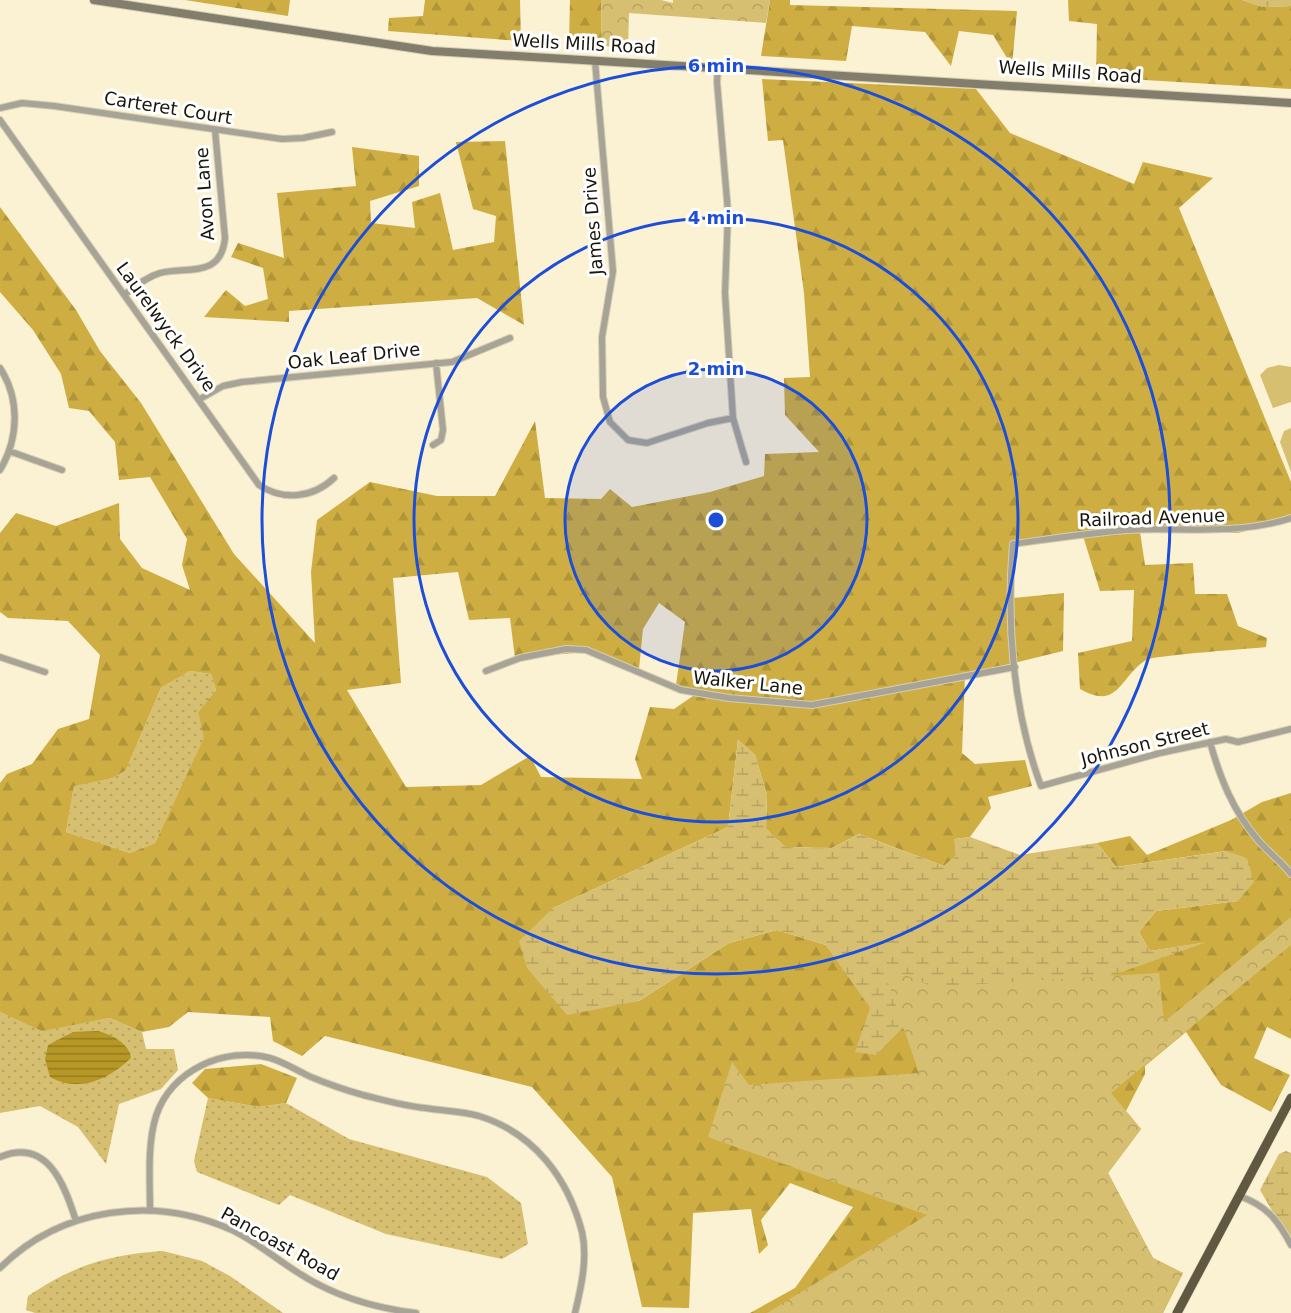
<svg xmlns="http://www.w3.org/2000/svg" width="1291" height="1313" font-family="'DejaVu Sans',sans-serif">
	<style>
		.grass { fill: url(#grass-dots) }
		.forest { fill: url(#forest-firs); fill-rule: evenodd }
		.wetland { fill: url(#wetland-marsh) }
		.park { fill: url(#park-crowns) }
		.garden { fill: #d7bf71 }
		.water { fill: url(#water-rules) }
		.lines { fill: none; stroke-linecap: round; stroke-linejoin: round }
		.minor-casing { stroke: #d7ceb3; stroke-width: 8 }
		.secondary-casing { stroke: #d7ceb3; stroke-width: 10 }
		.trunk-casing { stroke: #d7ceb3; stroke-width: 10 }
		.minor { stroke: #a7a397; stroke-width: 6 }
		.secondary { stroke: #837e6c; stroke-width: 8 }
		.trunk { stroke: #605840; stroke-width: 9 }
		.ring { fill: none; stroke: #1d4ed8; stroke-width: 3 }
		.labels { text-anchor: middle; stroke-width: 6; stroke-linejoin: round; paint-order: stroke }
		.street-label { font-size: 18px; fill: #18150a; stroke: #fff }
		.centre { fill: #1d4ed8; stroke: #fff; stroke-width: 3 }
		.ring-label { font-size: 18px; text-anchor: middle; font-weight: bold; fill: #1d4ed8; stroke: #fff; stroke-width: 6; stroke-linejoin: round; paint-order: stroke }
	</style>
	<defs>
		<pattern id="grass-dots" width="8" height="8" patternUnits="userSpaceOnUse" patternTransform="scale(1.5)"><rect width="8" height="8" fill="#d7bf71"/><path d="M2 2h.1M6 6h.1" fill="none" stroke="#b8a360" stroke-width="1.8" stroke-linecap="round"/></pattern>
		<pattern id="forest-firs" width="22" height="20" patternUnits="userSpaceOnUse" patternTransform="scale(1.5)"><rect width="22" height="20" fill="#ceae42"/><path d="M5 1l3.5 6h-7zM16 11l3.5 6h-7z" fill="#b09539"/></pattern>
		<pattern id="wetland-marsh" width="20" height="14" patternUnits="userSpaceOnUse" patternTransform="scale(1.5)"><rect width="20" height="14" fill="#d7bf71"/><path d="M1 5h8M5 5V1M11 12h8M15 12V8" fill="none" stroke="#b8a360"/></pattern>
		<pattern id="park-crowns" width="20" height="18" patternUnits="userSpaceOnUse" patternTransform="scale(1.5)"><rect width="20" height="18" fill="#d7bf71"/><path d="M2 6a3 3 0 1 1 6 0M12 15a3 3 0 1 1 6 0" fill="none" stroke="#b8a360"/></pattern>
		<pattern id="water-rules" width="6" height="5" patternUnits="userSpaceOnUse" patternTransform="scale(1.5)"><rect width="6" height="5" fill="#b79826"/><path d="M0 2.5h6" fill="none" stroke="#947b1f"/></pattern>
	</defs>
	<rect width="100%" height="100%" fill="#fbf1d3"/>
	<path class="grass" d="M190,671L211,674L216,690L198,712L205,738L155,843L130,853L66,832L74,785L113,778L126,770L161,688Z
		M0,1012L42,1030L110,1018L142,1032L146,1049H174L178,1070L161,1089L119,1104L106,1164L78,1127L40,1106L0,1113Z
		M208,1098L259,1107L286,1103L349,1139L487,1177L521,1203L528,1244L502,1259L386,1234L290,1195L279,1205L197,1172L194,1161Z
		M163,1251L202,1261L230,1276L283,1313H35L26,1310L28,1296C75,1265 107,1255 163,1251Z"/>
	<path class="forest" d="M185,0H290L288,16Z
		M425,0H520L521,41L388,31L389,18L423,16Z
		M570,0H601L602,46L569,44Z
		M770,0H790V5L1017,11L1012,66L993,35L959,31L951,66L925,32L852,26L846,61L761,56Z
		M1068,0H1242L1263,7L1291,6V89L1096,77L1097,24L1069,21Z
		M762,79L976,89L1010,133L1134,184L1143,162L1213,178L1179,208L1291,482V519L1238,533L1140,532L1145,565L1193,563L1195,594H1227L1238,626L1267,638L1266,647C1248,649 1156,655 1146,660C1119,677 1119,711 1080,689L1078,653L1132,641L1134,590L1100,591L1083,536L1012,544L1013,598L1064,593L1063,651L965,675L962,753L975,764L1025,760L1032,786L988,797L991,808L970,837L955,839L956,856L944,866L859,834L832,848L785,847L766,829L767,795L755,755L738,740L728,827L553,908L639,1001L729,943L777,930L826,945L871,1008L1203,943L1150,951L1139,932L1156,911L1238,901L1226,851L1116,867L1097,843L1130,836L1147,855L1231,820L1262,802L1291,793V1039L1267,1027L1254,1058L1290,1075L1271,1112L1221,1085L1186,1032L1145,1066V1074L1126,1111L1141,1129L1108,1173L1153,1258L1183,1273L1163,1313H750L795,1288L853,1207L790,1183L761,1220L768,1245L759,1254L751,1209L693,1213L689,1308L642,1307L612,1177L532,1087L325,1036L302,1056L273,1041L270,1017L188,1012L169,1027L142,1032L110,1018L42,1031L0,1012V783L7,774L32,764L58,729L89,719L100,655L68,621L8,618L0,612V533L16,513L56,526L119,503L120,539L142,568L190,590L182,565L187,539L150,477L119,480L115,442L89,411L69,408L61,374L33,330L0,292V207L76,310L100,351L141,403L234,554L315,643L311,572L317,520L370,482L437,496H495L535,421L545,498L601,499L610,489L632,507L710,492L764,476L765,454L819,452L785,415L784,378L810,377L804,293L783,140L768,141ZM458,572L469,620L510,618L515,658L587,652L639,669L643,629L659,603L685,622L676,685L693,696L674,709L650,707L635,759L642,779L541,777L530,756L481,785L406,787L347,690L401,683L393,578ZM190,671L211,674L216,690L198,712L204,738L155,843L130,853L66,832L74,786L113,778L126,770L161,688Z
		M505,141L524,325L477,298L289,311V322L204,317L226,290L245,306L268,299L263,268L231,257L238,243L284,258L277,193L356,186L352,147L419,156V186L370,201L371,223L415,228L412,202L440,193L453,250L494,242L496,216L473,209L456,142Z
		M261,1064L297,1078L286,1103L259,1107L208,1098L192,1083L205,1069Z"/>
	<path class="wetland" d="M1242,0H1291V6L1263,7Z
		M738,740L755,755L767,795L766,829L785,847L832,848L859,834L944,866L956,856L954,839L970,837L1020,855L1097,843L1116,867L1226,851L1247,858L1254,882L1238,901L1156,911L1139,932L1150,951L1207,942L1062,993L936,994L876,1055L855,1052L870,1008L826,945L777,930L729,943L639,1001L567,1015L527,968L519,941L553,908L728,827Z
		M1286,1151L1291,1153V1243L1260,1190L1279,1154Z"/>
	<path class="park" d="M601,0H661L673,3V0H770L766,23L629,13L628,48L602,46Z
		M1291,917V945L1111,1093L1141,1129L1108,1173L1153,1258L1183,1273L1163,1313H767L927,1215L708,1137L732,1062L749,1085L919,1073L882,965L933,987L1159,973L1164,1022Z"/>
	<path class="garden" d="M1279,365L1291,367V402L1273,408L1260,375L1267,368Z
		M1291,428V472L1280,442L1284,431Z"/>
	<path class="water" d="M98,1031C112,1035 129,1043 131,1058C108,1080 79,1093 50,1077L45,1059L48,1045L73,1032Z"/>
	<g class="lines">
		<g class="minor-casing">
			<path id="minor" d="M595,61L613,271L602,337L603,397L610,422L628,440L647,443L708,423L733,418
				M718,68L717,82L728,212L725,293L733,418L746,462
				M0,108L22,103L54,106L282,139L303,138L332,132
				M0,120L259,485C283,501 313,498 334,478
				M124,295C135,287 146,277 160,273C187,266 221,279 225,238L215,130
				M0,368C20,399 19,438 0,470
				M200,399L223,386L242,382L452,362L510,338
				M433,445L441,440L443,430L436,363
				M9,451L62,470
				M1291,518C1237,536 1183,527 1127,530C1089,533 1051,539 1013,544C1006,623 1013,711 1041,786L1160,753L1226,739L1238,742L1291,729
				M0,657L45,672
				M486,671L520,658L566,649L586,650L681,690L729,698L812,705L1015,667
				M1210,742C1220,778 1233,811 1258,840C1268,852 1281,861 1291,874
				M0,1157C48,1137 65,1186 76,1221
				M1239,1196C1266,1205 1278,1220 1291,1245
				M150,1211C150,1180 147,1145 156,1116C171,1070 225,1046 270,1058C284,1062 298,1071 311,1077C328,1084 345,1090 363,1095C383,1100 404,1106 425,1108C443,1111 461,1111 479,1116C534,1133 568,1178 582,1232C588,1258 581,1288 575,1313
				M0,1268C61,1207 154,1195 232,1230C255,1241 275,1258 297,1272C333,1296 374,1308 416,1313"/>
		</g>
		<g class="secondary-casing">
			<path id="secondary" d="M94,0L432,51L1291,103"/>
		</g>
		<g class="trunk-casing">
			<path id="trunk" d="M1177,1313L1291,1098"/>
		</g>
		<use href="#minor" class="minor"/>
		<use href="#secondary" class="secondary"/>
		<use href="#trunk" class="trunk"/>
	</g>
	<circle cx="716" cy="520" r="151" fill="#1d4ed8" fill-opacity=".12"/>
	<g class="ring">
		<circle cx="716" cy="520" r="151"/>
		<circle cx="716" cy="520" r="302"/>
		<circle cx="716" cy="520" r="454"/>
	</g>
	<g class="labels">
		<g class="street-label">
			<text transform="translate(584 44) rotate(3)" y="6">Wells Mills Road</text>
			<text transform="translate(1070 72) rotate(4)" y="6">Wells Mills Road</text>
			<text transform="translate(168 108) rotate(9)" y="6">Carteret Court</text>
			<text transform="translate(205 194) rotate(-94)" y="6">Avon Lane</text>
			<text transform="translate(593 221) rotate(-94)" y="6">James Drive</text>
			<text transform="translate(166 327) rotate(54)" y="6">Laurelwyck Drive</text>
			<text transform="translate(354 356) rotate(-6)" y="6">Oak Leaf Drive</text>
			<text transform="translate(1152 518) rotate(-2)" y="6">Railroad Avenue</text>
			<text transform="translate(748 683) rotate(6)" y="6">Walker Lane</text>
			<text transform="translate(1145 744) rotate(-14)" y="6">Johnson Street</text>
			<text transform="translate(280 1244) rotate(29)" y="6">Pancoast Road</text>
		</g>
	</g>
	<circle cx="716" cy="520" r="9" class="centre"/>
	<g class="ring-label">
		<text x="716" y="72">6 min</text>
		<text x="716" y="224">4 min</text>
		<text x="716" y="375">2 min</text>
	</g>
</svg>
